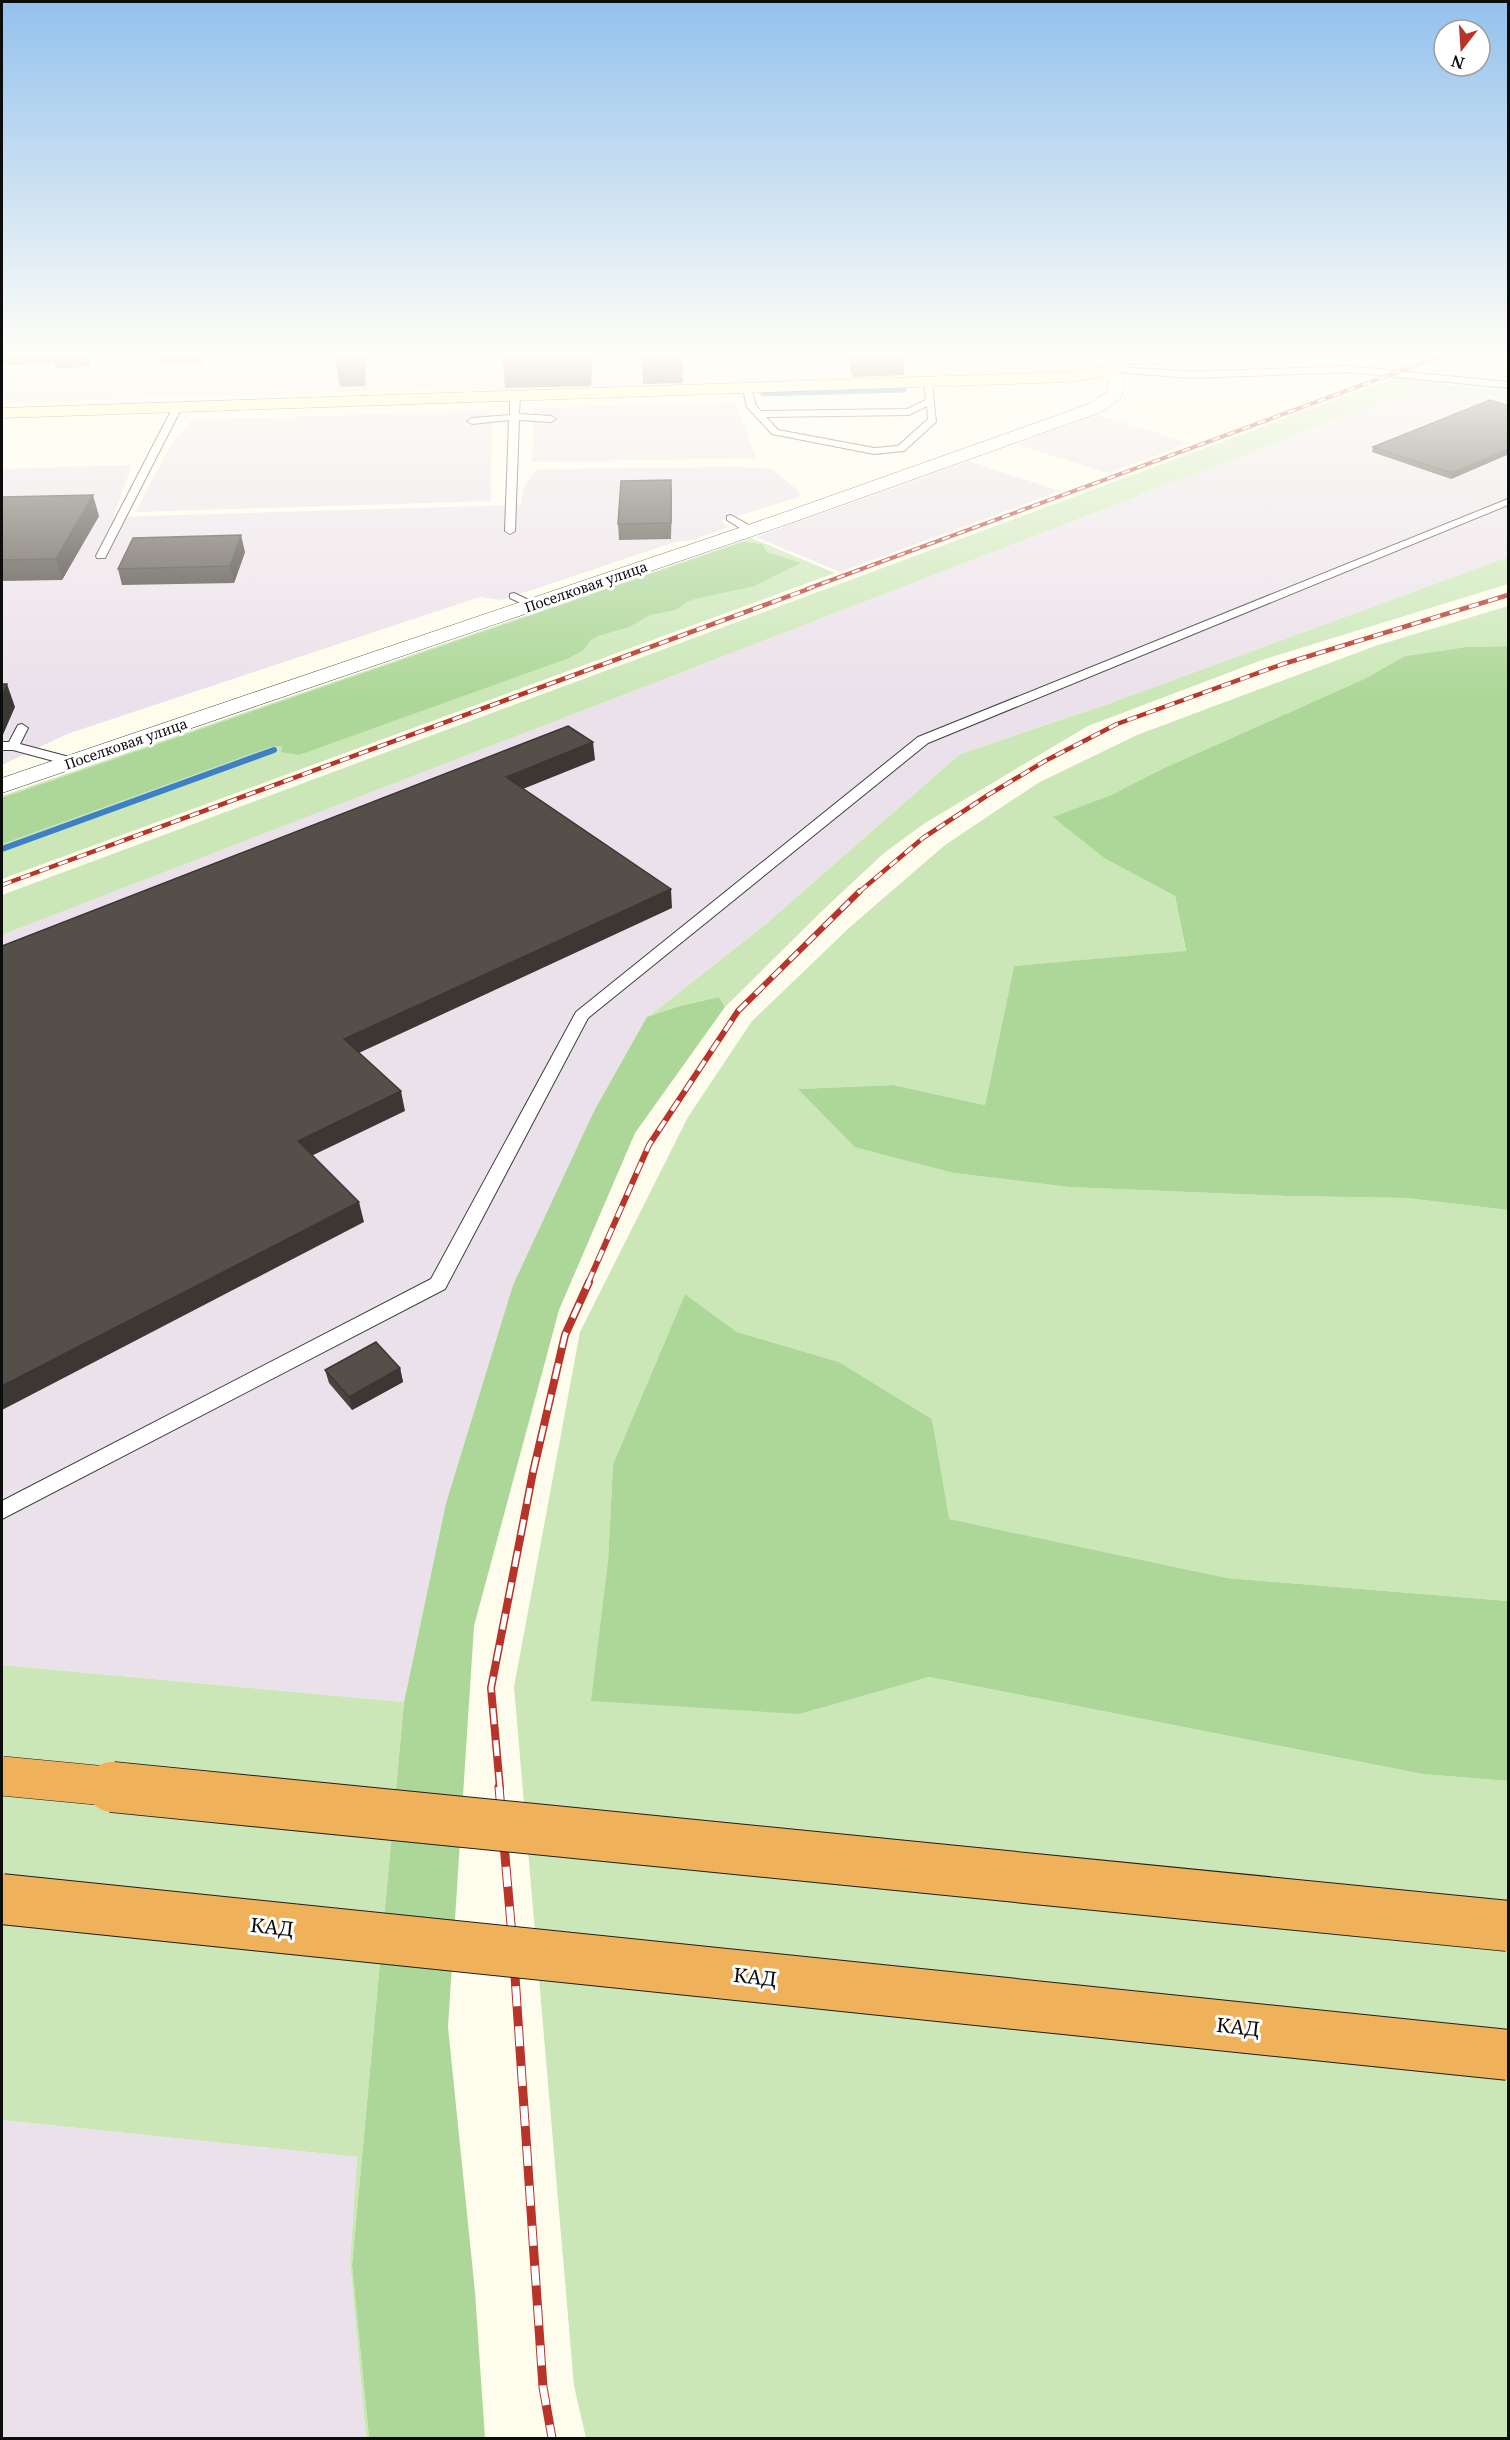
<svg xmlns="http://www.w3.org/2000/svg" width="1510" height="2440" font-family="'Noto Serif',serif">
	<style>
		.industrial { fill: #ebe1eb }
		.green { fill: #cbe7b8 }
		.forest { fill: #add798 }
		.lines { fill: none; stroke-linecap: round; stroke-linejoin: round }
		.stream-far1 { stroke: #3d80c8; stroke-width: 5 }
		.stream { stroke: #3d80c8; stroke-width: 6 }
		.lane-casing { stroke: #404040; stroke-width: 2 }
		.street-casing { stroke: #404040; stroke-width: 1 }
		.secondary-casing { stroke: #2f2f2f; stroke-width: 1 }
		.lane { fill: #fff; fill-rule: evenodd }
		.street { fill: #fff; fill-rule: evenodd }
		.secondary { fill: #fbfcaa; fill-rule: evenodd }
		.rail-far4-casing { stroke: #b8342a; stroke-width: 4 }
		.rail-far3-casing { stroke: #b8342a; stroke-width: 4.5 }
		.rail-far2-casing { stroke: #b8342a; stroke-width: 6 }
		.rail-far1-casing { stroke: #b8342a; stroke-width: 8 }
		.rail-casing { stroke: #b8342a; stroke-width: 9 }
		.rail-far4 { stroke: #fff; stroke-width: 2; stroke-dasharray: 8; stroke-linecap: butt }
		.rail-far3 { stroke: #fff; stroke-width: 3; stroke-dasharray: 10; stroke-linecap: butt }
		.rail-far2 { stroke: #fff; stroke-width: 4; stroke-dasharray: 12; stroke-linecap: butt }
		.rail-far1 { stroke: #fff; stroke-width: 5; stroke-dasharray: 16; stroke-linecap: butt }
		.rail { stroke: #fff; stroke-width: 7; stroke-dasharray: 20; stroke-linecap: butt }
		.highway-bridge-far1-casing { stroke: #1e1e1e; stroke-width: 40; stroke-linecap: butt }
		.highway-bridge-casing { stroke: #1e1e1e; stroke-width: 52; stroke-linecap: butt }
		.highway-bridge-far1 { stroke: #efb15a; stroke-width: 39 }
		.highway-bridge { stroke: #efb15a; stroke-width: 50 }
		.wall { fill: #49443f }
		.shaded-wall { fill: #3c3733 }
		.building { fill: #554f49; stroke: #3c3733; stroke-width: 1.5 }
		.labels { text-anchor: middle; stroke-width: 6; stroke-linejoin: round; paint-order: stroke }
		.far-street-label { font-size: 14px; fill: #0d0d0d; stroke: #fff }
		.near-street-label { font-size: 20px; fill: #0d0d0d; stroke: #fff }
	</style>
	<rect width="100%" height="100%" fill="#fefded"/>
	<path class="industrial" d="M2,354H1104L1074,375L436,391L429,389L2,403Z
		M1177,354H1372L1359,360L1196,371Z
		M1417,388L1442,397L1459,389L1508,398V557L1108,704L960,754L766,924L648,1017L594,1111L513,1285L446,1503L404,1702L2,1665V935Z
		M735,402L756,458L532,462L534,408Z
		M492,410L491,501L135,512L172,443L192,420Z
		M1097,415L1191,443L1107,473L1016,444Z
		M969,461L1060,491L840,572L756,537Z
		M132,465L113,517L521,505L524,486L537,469L740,467L772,469L799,491V497L721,521L729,527L692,540L675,542L502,600L480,597L67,734L2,765V469Z
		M2,2120L357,2157L350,2262L366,2438H2Z"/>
	<path class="green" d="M1399,376L1436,381L1446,385L1508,391V398L1459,389L1442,397L1417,388L2,935V895Z
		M751,538L835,573L2,879V796Z
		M1508,557V584L1262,660L1088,726L925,823L884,853L824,909L725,1007L719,997L680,1006L648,1017L766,924L960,754L1108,704Z
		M1508,606V646L1466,647L1405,656L1364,679L1162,769L1111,795L1054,817L1104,858L1175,896L1186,952L1014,966L985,1105L893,1085L798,1089L954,1173L1068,1187L1286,1196L1406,1198L1508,1210V1601L1227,1578L948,1519L932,1419L839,1362L737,1332L685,1294L613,1464L608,1562L800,1714L929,1677L1422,1774L1508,1781V2438H586L574,2386L514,1687L580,1332L688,1117L752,1021L850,927L945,845L1038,783L1137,735L1257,690L1375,646Z
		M2,1665L404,1702L352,2265L369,2438H366L350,2262L357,2157L2,2120Z"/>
	<path class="forest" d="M743,542L762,544L767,552L801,563L755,586L695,599L686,602L676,610L650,615L629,627L598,636L591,640L583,650L569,658L299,755L281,752L282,746L270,747L2,844V798Z
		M1508,646V1210L1406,1198L1286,1196L1068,1187L954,1173L855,1147L798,1089L893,1085L985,1105L1014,966L1186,951L1175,896L1104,858L1053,817L1111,795L1162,769L1364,679L1405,656L1466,647Z
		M719,997L725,1007L635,1133L559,1310L474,1626L448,2027L475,2292L485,2438H369L352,2265L404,1702L446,1503L513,1285L594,1111L647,1017L680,1006Z
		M685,1294L737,1332L839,1362L932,1419L949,1519L1227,1578L1508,1601V1781L1422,1774L929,1677L800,1714L591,1701L608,1562L613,1464Z"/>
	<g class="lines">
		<path class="stream-far1" d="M763,394L904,390"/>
		<path class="stream" d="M2,849L274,750"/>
		<g class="lane-casing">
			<path id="lane" d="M1199,354L1210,355L1306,354L1302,357L1132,364L1128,361L1132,358L1200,356Z
				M1107,366L1191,372L1347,366L1508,382V388L1347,372L1191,378L1104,371L1103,369Z
				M928,379L932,382L936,422L904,451L874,454L772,434L747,407L743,389L751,387L756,406L761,411L907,409L926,400L924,382ZM927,406L928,419L898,446L874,448L778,430L766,417L909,415Z
				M515,394L520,397L519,414L551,416L556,419L551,422L519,420L515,531L510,534L505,531L509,420L472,424L467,421L472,418L510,415V397Z
				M173,407L181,409L106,556L105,558H97L96,556Z
				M1508,499V505L928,743L588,1018L445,1289L2,1519V1501L431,1279L576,1012L918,737Z
				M731,515L754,528V532H746L727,520V516Z
				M514,593L535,603L537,605L531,608L510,598V594Z
				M22,724L28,728L20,744L77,759L79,762L77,765L72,766L13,750H2V742H9L18,725Z"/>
		</g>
		<g class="street-casing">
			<path id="street" d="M1107,364L1113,366L1125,380L1121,398L1101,412L791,523L2,793V778L777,515L1089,404L1107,392L1109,381L1099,369Z"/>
		</g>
		<g class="secondary-casing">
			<path id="secondary" d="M1117,354H1133C1118,378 1093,379 1067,382L2,418V408L1067,372L1102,366Z"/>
		</g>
		<use href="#lane" class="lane"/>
		<use href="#street" class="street"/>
		<use href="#secondary" class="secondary"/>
		<g class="rail-far4-casing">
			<path id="rail-far4" d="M807,589L1447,354"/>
		</g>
		<g class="rail-far3-casing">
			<path id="rail-far3" d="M2,885L811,588
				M859,892L923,838L988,795L1045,761L1117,724L1283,664L1508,595"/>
		</g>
		<g class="rail-far2-casing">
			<path id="rail-far2" d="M588,1283L649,1145L738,1011L860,891"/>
		</g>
		<g class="rail-far1-casing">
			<path id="rail-far1" d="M500,1788L491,1688L533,1472L565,1335L589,1282"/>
		</g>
		<g class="rail-casing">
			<path id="rail" d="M499,1787L513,1947L543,2387L552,2438"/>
		</g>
		<use href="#rail-far4" class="rail-far4"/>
		<use href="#rail-far3" class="rail-far3"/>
		<use href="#rail-far2" class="rail-far2"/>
		<use href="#rail-far1" class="rail-far1"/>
		<use href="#rail" class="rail"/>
		<g class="highway-bridge-far1-casing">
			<path id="highway-bridge-far1" d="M2,1776L127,1788"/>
		</g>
		<g class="highway-bridge-casing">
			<path id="highway-bridge" d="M112,1787L1508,1926
				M2,1899L1508,2055"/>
		</g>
		<use href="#highway-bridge-far1" class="highway-bridge-far1"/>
		<use href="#highway-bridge" class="highway-bridge"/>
	</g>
	<path class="wall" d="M2,354H94L88,367L55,368L54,364L2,365Z
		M159,354H206L202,363L161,364Z
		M274,354H366L365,386L340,387L336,364V355L274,357Z
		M504,354H592L591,386L505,388L503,364Z
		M845,354H900L904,364V375L853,377Z
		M1340,354H1359L1352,357Z
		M683,373V383L643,384V374Z
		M1509,406V454L1451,479L1372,452L1373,447Z
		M671,480V539L619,540L618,524Z
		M2,497L99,516L62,580L2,581Z
		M245,552L234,583L122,585L118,569Z
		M400,1368L403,1382L352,1410L329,1383L325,1370Z"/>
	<path class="shaded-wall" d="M84,354H94L88,367Z
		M201,354H206L202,363Z
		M362,354H366L365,386L361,362Z
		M590,354H592L591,386L590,362Z
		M1352,354H1359L1352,357Z
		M1509,449V454L1451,479L1452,473Z
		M671,480L672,496L671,539Z
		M93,495L99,516L62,580L56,559Z
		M241,535L245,552L234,583L230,566Z
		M7,684L15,707L2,737V697Z
		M593,742L595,760L508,795L506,777Z
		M671,889L672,908L348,1058L344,1039Z
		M401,1091L405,1111L303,1160L298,1141Z
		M359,1202L364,1222L2,1410V1386Z
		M400,1368L403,1382L352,1410L349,1397Z"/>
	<path class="building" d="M337,354H362L361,362L336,364Z
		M504,354H590V362L503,364Z
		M644,354H680L683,373L643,374Z
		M849,354H900L904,364L854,366Z
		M1490,400L1509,406V449L1452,473L1373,447Z
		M671,480V523L618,524L621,481Z
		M93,495L56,559L2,560V497Z
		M241,535L230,566L118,569L133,538Z
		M2,684H7L2,697Z
		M568,726L593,742L506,777L671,889L344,1039L401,1091L298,1141L359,1202L2,1386V946Z
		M376,1342L400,1368L349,1397L325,1370Z"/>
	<linearGradient id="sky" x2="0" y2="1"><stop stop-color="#93c1ed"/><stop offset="0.51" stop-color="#fffef7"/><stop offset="1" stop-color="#fffef7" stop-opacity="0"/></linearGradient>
	<rect width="1510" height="695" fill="url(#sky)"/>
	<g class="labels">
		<g class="far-street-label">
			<text transform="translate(586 587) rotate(-19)" y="5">Поселковая улица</text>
			<text transform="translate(126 744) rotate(-19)" y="5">Поселковая улица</text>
		</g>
		<g class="near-street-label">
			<text transform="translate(272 1927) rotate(6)" y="7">КАД</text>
			<text transform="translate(755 1977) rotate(6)" y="7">КАД</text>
			<text transform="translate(1238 2027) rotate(6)" y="7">КАД</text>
		</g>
	</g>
	<rect width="1510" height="2440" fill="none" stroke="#0d0d0d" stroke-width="6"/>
	<g transform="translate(1462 48) rotate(197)"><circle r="28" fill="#ffffff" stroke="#9e9e9e" stroke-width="1.5"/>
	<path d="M0-4.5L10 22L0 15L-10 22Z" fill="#b8342a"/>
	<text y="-9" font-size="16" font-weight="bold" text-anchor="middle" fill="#0d0d0d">N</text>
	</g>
</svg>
